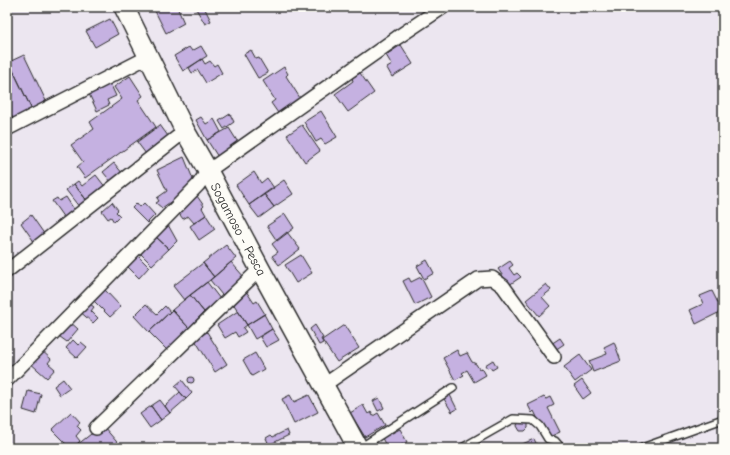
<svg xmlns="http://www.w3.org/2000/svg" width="730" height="455" font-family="'Comic Neue',sans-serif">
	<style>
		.building { fill: #c5b1e1; stroke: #2b2b2b }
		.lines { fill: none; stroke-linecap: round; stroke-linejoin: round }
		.lane-casing { stroke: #2b2b2b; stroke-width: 10 }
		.street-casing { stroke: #2b2b2b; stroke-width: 16 }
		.secondary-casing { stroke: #2b2b2b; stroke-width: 22 }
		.lane { stroke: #fdfcf7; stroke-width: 7 }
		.street { stroke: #fdfcf7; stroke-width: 13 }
		.secondary { stroke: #fdfcf7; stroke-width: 19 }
		.labels { text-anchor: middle; stroke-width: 3; stroke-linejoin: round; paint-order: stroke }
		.street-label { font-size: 13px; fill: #2b2b2b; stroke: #fdfcf7 }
	</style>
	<rect width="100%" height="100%" fill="#ece6f0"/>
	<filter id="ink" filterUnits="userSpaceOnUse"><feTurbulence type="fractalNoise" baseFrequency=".025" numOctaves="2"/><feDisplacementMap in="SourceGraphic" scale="8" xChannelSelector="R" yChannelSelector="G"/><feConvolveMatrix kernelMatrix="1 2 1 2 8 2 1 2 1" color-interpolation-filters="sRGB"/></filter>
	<g filter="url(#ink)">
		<path class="building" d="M163,7H177L184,23L166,33L155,11Z
			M195,7H204L211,21L205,24Z
			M110,19L118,34L95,47L86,31Z
			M401,45L413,64L392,77L387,68L392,65L386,55Z
			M201,46L207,56L183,71L174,56L189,47L192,51Z
			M251,50L256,59L259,58L268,73L258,78L244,54Z
			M24,55L47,103L32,110L9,62Z
			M202,59L205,64L210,61L214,66L217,64L222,73L206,83L198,70L192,73L189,68Z
			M9,62L32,110L13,119L7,106V63Z
			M284,67L288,74L286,76L300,98L278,113L271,103L275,100L263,81Z
			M360,73L374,93L348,112L335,94L353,81L352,78Z
			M130,76L143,96L138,100L156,127L85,178L77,167L83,162L71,145L94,129L90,122L122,99L114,87Z
			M110,83L116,96L107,100L109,105L97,111L89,94Z
			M321,111L337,137L325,144L321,139L316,142L304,122Z
			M230,114L234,122L224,129L219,121Z
			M201,117L206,124L214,119L221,132L207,140L196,120Z
			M160,125L168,136L146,154L137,142Z
			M302,125L320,151L305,162L287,135Z
			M229,128L239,144L218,157L207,140Z
			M184,157L195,184L162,208L156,203L159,201L157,198L167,191L157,170Z
			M114,163L123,174L112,183L103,172Z
			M254,172L261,183L267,178L274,188L249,205L236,185Z
			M96,175L106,188L88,202L74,184L78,181L82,186Z
			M284,180L293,194L274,207L264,194Z
			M74,184L88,202L80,208L66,190Z
			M264,194L274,207L259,218L249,205Z
			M197,196L204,206L202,208L206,215L194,223L188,216L183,219L177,211Z
			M66,197L75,211L64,218L52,201L57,198L59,201Z
			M112,202L118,210L116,212L120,216L114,222L111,217L108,219L102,211Z
			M137,203L140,207L144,203L155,215L147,223L132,208Z
			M285,214L294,228L277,241L267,226Z
			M31,215L45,235L35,243L21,223Z
			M206,215L215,229L199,240L190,226Z
			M167,223L177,241L169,249L155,236Z
			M287,232L300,249L279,265L272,256L278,252L272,244Z
			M155,236L169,249L152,265L140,253Z
			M226,245L236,258L214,277L203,263Z
			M136,254L149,267L139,278L125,264Z
			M301,255L312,273L296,283L285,265Z
			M427,260L434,273L424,279L417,266Z
			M510,261L513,265L509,268L514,275L517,273L521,277L509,285L498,269Z
			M231,262L244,277L222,295L210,280Z
			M203,263L214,277L184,300L173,286Z
			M421,277L431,297L415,305L403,281L409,278L411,282Z
			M207,282L220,299L204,312L190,295Z
			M546,284L551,290L542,297L550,306L539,316L526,300Z
			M105,290L121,307L110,317L94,301Z
			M246,291L254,303L257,301L265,314L247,325L231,300Z
			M712,291L722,311L696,324L690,310L703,304L700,296Z
			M190,295L204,312L189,328L172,310Z
			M86,301L94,307L91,311L98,318L93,323L78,310Z
			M146,304L157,314L165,306L170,312L149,332L134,316Z
			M172,310L189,328L167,350L149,332Z
			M238,311L247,325L243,328L246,332L238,337L235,332L225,338L217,325Z
			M264,314L272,329L255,339L247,325Z
			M68,320L78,329L67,342L56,334Z
			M315,325L323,338L321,339L323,343L319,345L310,329Z
			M344,325L359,348L337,362L322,340Z
			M272,329L279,340L266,347L260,337Z
			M207,332L227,364L215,372L195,340Z
			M560,338L564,344L555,350L551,344Z
			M73,340L78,345L81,342L87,347L77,358L66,348Z
			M614,342L621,361L593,372L589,361L607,354L604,347Z
			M40,349L51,359L48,363L55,369L47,378L29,362Z
			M457,350L460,356L467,353L472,362L476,364L479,369L482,368L486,375L474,382L467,370L462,373L464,375L455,380L443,358Z
			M255,353L264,369L252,376L243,360Z
			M580,355L591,370L575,382L564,367Z
			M493,360L497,367L492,370L490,367L487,368L485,365Z
			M188 380a3 3 0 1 1 6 0a3 3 0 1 1-6 0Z
			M63,379L70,388L60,395L54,386Z
			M182,380L192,393L186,399L175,386Z
			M582,380L591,393L583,399L574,386Z
			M28,391L41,394L36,414L23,410Z
			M180,392L186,399L170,413L165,406Z
			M290,395L294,402L309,395L318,412L294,424L282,399Z
			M450,395L457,409L452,412L444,399Z
			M544,397L546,399L550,397L554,405L548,408L560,432L547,438L534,411L532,413L528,405Z
			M379,398L384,408L378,411L373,401Z
			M160,400L170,413L161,420L151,406Z
			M363,405L368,414L371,412L373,416L378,413L385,425L365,437L350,413Z
			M151,406L161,420L150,428L140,414Z
			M71,412L80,422L77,426L81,430L76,436L80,441L73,448H70L52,430Z
			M518,422H528V428L525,431H520L517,426Z
			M104,427L122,448H80L77,445L91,434L96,435Z
			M400,429L407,442L396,448H387L382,438Z
			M287,430L289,435L269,445L266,438L271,435L273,437Z
			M534,439L538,447L544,444L546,448H521L520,445Z"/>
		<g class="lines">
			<g class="lane-casing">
				<path id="lane" d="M360,448L453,388
					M462,448L513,419L533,420L540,426L548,439L555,441L561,448
					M642,448L723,419"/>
			</g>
			<g class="street-casing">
				<path id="street" d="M7,129L148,57
					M7,271L185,131
					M7,380L198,185L208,171L398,37L443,7
					M324,385L478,279L492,278L503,286L554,357
					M96,428L260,269"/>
			</g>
			<g class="secondary-casing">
				<g id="secondary">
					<path id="s1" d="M124,7L185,131L208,171L260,269L358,448"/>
				</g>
			</g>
			<use href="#lane" class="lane"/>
			<use href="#street" class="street"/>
			<use href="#secondary" class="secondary"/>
		</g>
	</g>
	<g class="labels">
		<g class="street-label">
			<text dy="5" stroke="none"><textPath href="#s1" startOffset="250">Sogamoso - Pesca</textPath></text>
		</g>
	</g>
	<rect width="730" height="455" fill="none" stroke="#fdfcf7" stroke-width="24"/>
	<rect x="12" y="12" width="706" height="431" fill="none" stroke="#2b2b2b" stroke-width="1.5" filter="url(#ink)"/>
</svg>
